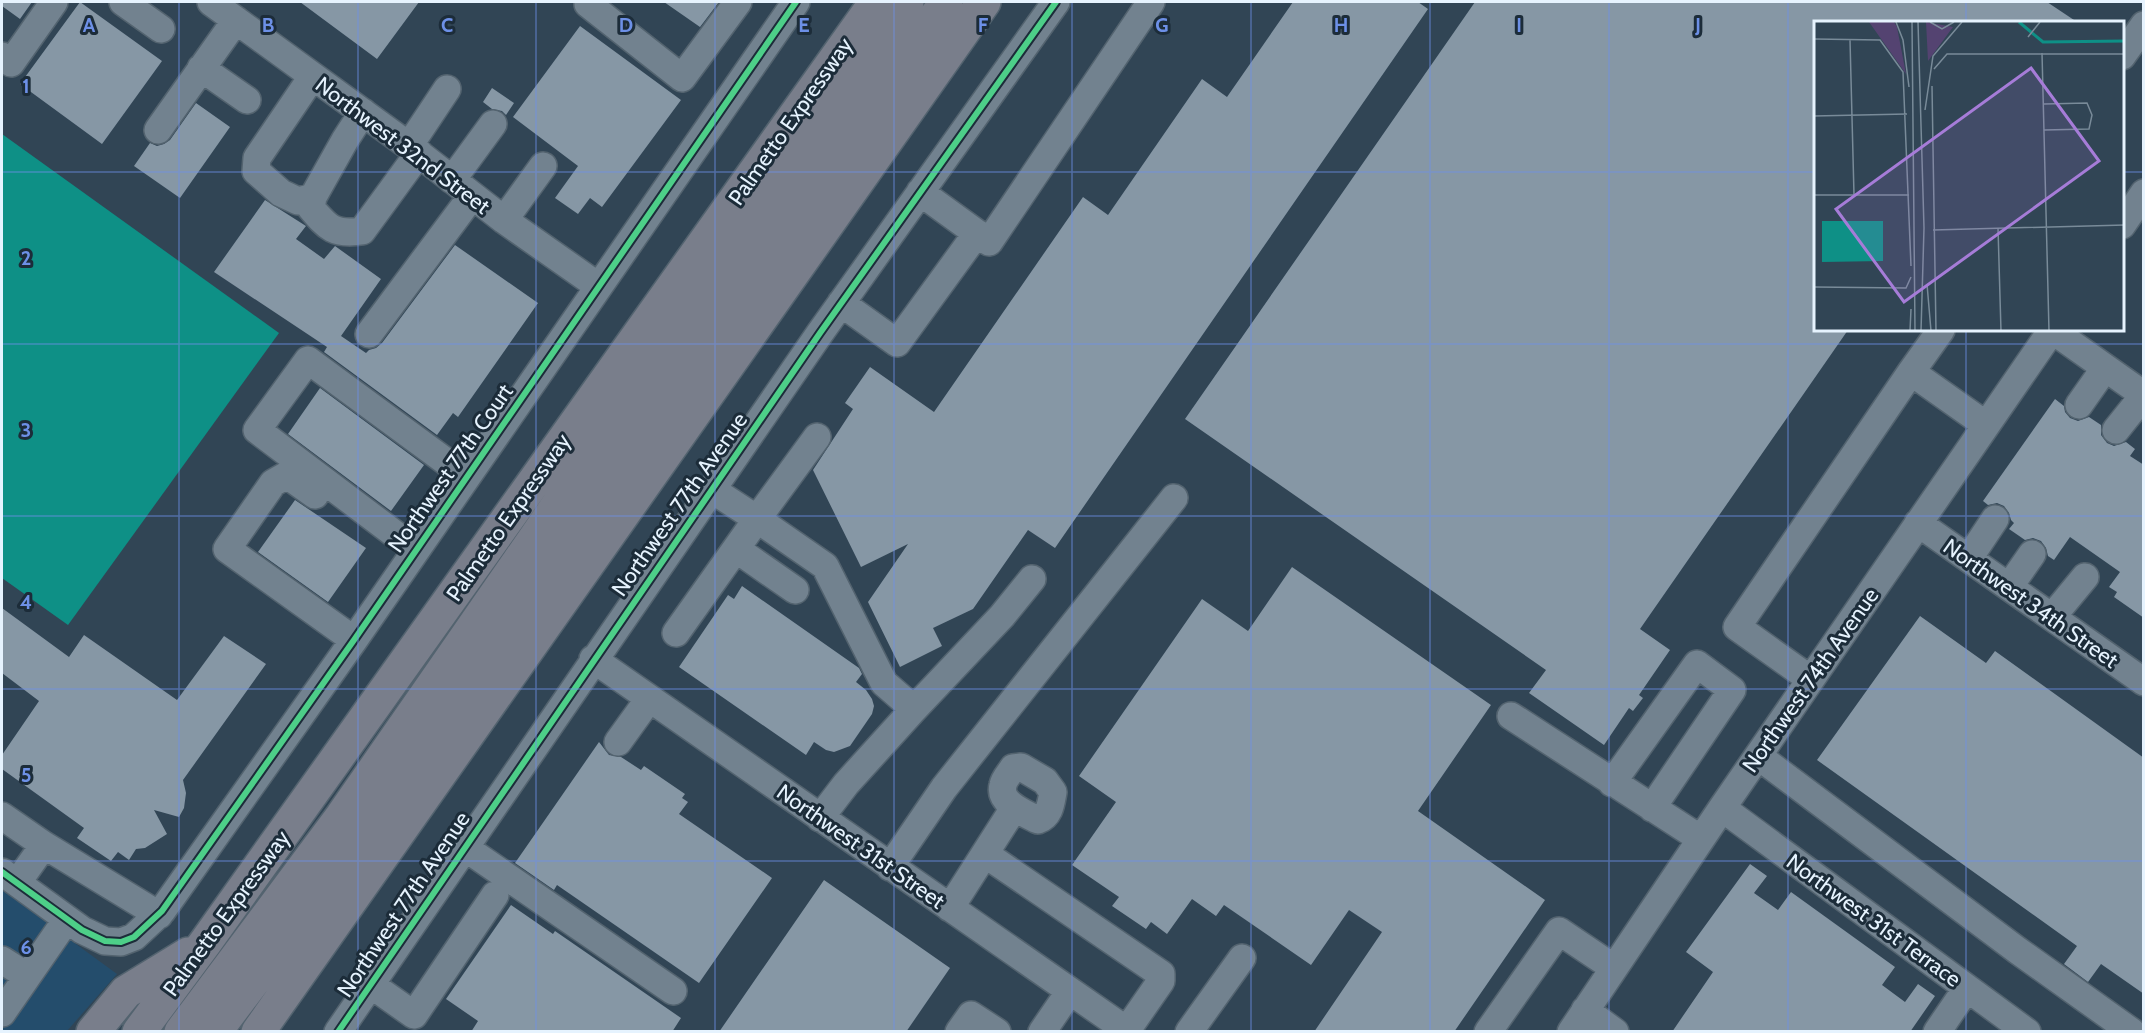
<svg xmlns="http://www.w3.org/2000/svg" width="2145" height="1033" font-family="Cabin,sans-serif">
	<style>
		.built { fill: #244d6c }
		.water { fill: #0e9086 }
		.building { fill: #8697a5 }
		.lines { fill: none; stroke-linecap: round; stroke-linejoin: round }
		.minor-casing { stroke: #53636f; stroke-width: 30 }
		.highway-casing { stroke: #53636f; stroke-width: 36 }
		.minor { stroke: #72828f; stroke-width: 27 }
		.highway { stroke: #797e8b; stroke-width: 33 }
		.cycleway-casing { stroke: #1c2c39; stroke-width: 10 }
		.cycleway { stroke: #4dcf88; stroke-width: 6 }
		.grid { fill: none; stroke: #6d90e7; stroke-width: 1.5; stroke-opacity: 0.55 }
		.labels { text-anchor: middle; stroke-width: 6; stroke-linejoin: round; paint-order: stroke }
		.street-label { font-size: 22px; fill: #e6f3fe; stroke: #1c2c39 }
		.inset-river { fill: none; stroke: #0e9086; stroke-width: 3 }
		.inset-road { fill: none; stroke: #798b99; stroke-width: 1.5 }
		.view { fill: #a67cd8; fill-opacity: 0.15; stroke: #a67cd8; stroke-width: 3 }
		.inset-edge { fill: none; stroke: #e6f3fe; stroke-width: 3 }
		.grid-label { font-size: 20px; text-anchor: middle; font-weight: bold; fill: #6d90e7; stroke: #1c2c39; stroke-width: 6; stroke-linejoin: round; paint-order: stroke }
	</style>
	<rect width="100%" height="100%" fill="#314555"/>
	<path class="built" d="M2,890L117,974L67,1031H2Z"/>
	<path class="water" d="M2,134L279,333L68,625L2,578Z"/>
	<path class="building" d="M2,2H32L20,19L2,6Z
		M80,2L162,61L102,144L20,84Z
		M300,2H419L377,59Z
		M664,2H719L700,27Z
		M1293,2H1418L1428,9L1055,548L1028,530L973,609L933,628L942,646L900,667L868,602L908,544L861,567L813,470L853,409L845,403L870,367L934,412L1083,197L1108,215L1202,79L1227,97Z
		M1475,2H2047L2077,22H1815V330H1848L1640,629L1670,650L1639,695L1643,698L1633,711L1629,708L1604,745L1529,693L1546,670L1185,419Z
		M580,26L681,100L602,207L590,198L578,214L555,198L578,166L513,117Z
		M492,88L514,103L506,115L502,111L492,109L483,102Z
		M196,103L230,127L180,198L134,166L150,143L157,146L164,144L170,140Z
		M265,200L306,226L296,239L324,259L335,246L381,279L341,336L366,353L369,350L376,348L382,343L455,245L538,303L458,417L453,413L437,435L324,352L327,347L214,272Z
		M320,388L424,465L391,511L288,434Z
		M2055,399L2064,406L2065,412L2070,418L2078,421L2089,417L2101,425V435L2107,443L2114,446L2126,442L2135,449L2130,456L2144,465V618L2114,597L2117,592L2109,587L2120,572L2070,537L2054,560L2048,556L2046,548L2041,541L2033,538L2025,540L2009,529L2014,523L2011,520L2009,513L2004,506L1997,503L1988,505L1983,501Z
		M295,500L366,548L328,602L258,552Z
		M1292,567L1491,705L1418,811L1545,900L1454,1032H1314L1382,932L1349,910L1311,965L1224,905L1216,916L1192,899L1167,934L1151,922L1146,929L1112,906L1119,897L1072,865L1116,802L1079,776L1202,599L1248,631Z
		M742,586L859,668L862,674L856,682L866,690L872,699L874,706L872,714L850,746L834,752L826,750L814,742L806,755L679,667L728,595L734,599Z
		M2,608L69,657L84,635L177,700L224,636L266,664L183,780L186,793L184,808L179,817L154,810L167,834L145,848L136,849L129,860L118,852L111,861L77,838L84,828L2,769V755L39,701L2,673Z
		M1920,616L1986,663L1995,651L2144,758V994L2101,964L2088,982L2064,964L2077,946L1817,760Z
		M599,742L609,755L621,757L641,770L644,766L685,794L682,798L688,802L679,814L772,878L699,983L557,885L554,890L515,863Z
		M1750,864L1767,876L1754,893L1778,910L1791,892L1895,967L1882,985L1905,1002L1918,984L1935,996L1910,1032H1672L1713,972L1686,952Z
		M824,880L950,968L906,1032H719Z
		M511,905L553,934L555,931L681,1018L672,1032H471L478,1021L446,999Z"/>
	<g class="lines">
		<g class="minor-casing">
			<path id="minor" d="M123,2L161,29
				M211,2L409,146L504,220L598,286
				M590,2L588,4L682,78L738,2
				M2,56L11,63L54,2
				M2122,56L2144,25
				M201,68L247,100
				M312,77L257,158L256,171L281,193L298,201L313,197
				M363,112L345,140L313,197L311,208C328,228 334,235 362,231L419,153
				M158,130L236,20
				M409,146L447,89
				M452,180L493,124
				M920,192L989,242L1151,2
				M504,220L543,166
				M2122,225L2144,193
				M841,303L897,343L977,233
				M2052,330L2144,395
				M369,334L472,196
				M1911,372L1941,330
				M2079,405L2105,368
				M2116,430L2144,395
				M817,437L757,519L825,566L884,683L914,709L1002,616L1032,579
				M315,495L287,475L273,483L227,549L354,640
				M1918,523L2144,682
				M736,549L795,590
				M416,550L257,430L308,360L467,477
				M1969,558L1995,519
				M2009,587L2032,554
				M2052,617L2085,577
				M676,633L757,519L711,489
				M593,659L1129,1032
				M1810,679L1737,627L1911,372L1986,425
				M1511,716L1701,839
				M618,742L649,699
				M1758,756L2017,950L2132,1032
				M1021,767L1045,781L1053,792C1051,803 1050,816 1038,820C1026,814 998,803 1003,785C1004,779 1010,773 1013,768Z
				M1612,783L1697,664L1732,690L1652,808
				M1722,808L2027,1032
				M2,816L44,845L159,915
				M820,818L846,784L914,709
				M464,847L673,991
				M985,854L1161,974V981L1127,1030
				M890,867L944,788L1174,498
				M2,872L82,930L105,941L121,942L134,937L162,911L354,640L796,2
				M17,883L44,845
				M950,908L1014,808
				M2,960L27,976
				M370,984L414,1015L495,895
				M1585,1010L1615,1032
				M2,1013L67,919
				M338,1032L820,333L1056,2
				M959,1032L971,1015L997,1032
				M1042,1032L1070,991
				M1189,1032L1242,958
				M1488,1032L1559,931L1614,968
				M1571,1032L1722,808L2052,330
				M1937,1032L1967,988"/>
		</g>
		<g class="highway-casing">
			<path id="highway" d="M93,1032L126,992L188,954
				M139,1032L205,943L876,2
				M181,1032L342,816L907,2
				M215,1032L368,829L531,600L946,2
				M258,1032L984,2"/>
		</g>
		<use href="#minor" class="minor"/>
		<use href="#highway" class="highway"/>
		<g class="cycleway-casing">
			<path id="cycleway" d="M2,872L82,930L105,941L121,942L134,937L162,911L354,640L796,2
				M338,1032L820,333L1056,2"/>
		</g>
		<use href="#cycleway" class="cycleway"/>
	</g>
	<path class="grid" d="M179,2V1032M358,2V1032M536,2V1032M715,2V1032M894,2V1032M1072,2V1032M1251,2V1032M1430,2V1032M1609,2V1032M1788,2V1032M1966,2V22M2,172H1815M2122,172H2144M1966,330V1032M2,344H2144M2,516H2144M2,689H2144M2,861H2144"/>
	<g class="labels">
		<g class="street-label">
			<text transform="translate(790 121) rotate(-55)" y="8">Palmetto Expressway</text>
			<text transform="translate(403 145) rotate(37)" y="8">Northwest 32nd Street</text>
			<text transform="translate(450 468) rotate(-55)" y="8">Northwest 77th Court</text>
			<text transform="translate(679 504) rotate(-55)" y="8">Northwest 77th Avenue</text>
			<text transform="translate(508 517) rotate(-55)" y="8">Palmetto Expressway</text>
			<text transform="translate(2031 603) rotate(35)" y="8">Northwest 34th Street</text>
			<text transform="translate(1810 680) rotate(-55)" y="8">Northwest 74th Avenue</text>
			<text transform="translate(861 846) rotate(35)" y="8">Northwest 31st Street</text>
			<text transform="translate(403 904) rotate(-56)" y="8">Northwest 77th Avenue</text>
			<text transform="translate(226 913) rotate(-54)" y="8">Palmetto Expressway</text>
			<text transform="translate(1874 920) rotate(36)" y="8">Northwest 31st Terrace</text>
		</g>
	</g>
	<g transform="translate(1814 21)">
		<rect width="310" height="310" fill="#314555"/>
		<path d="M55,1H80L83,6L92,53ZM112,1L139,6L114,40Z" fill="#544371"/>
		<path d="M8,200H69V240L8,241Z" fill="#0e9086"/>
		<path class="inset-river" d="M205,1L229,21L311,20"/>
		<path class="inset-road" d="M82,1L89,19L95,66M98,1L101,310M104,1L110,207L107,310M116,1L128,8L140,1M214,16L226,1M0,18L66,19L89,51L97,245M36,19L40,174M228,32L235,310M120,48L133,33H311M118,65L122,310M230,83L273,82L278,94L275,108L230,109M111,89L119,35L148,1M0,95L93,93M0,174H95M184,207L187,310M119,209L311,204M113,263L117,310M0,266L92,267L97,256M96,310L97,288"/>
		<path class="view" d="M217,47L285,140L90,281L22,188Z"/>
		<rect width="310" height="310" class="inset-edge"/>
	</g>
	<g class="grid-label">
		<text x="89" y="32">A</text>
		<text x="268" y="32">B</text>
		<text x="447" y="32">C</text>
		<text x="626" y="32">D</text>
		<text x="804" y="32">E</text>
		<text x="983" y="32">F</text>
		<text x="1162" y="32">G</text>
		<text x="1341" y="32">H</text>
		<text x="1519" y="32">I</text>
		<text x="1698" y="32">J</text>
		<text x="26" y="93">1</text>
		<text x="26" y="265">2</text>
		<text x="26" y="437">3</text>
		<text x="26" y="609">4</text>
		<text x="26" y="782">5</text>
		<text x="26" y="954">6</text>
	</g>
	<rect width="2145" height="1033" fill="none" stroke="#e6f3fe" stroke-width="6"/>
</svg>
